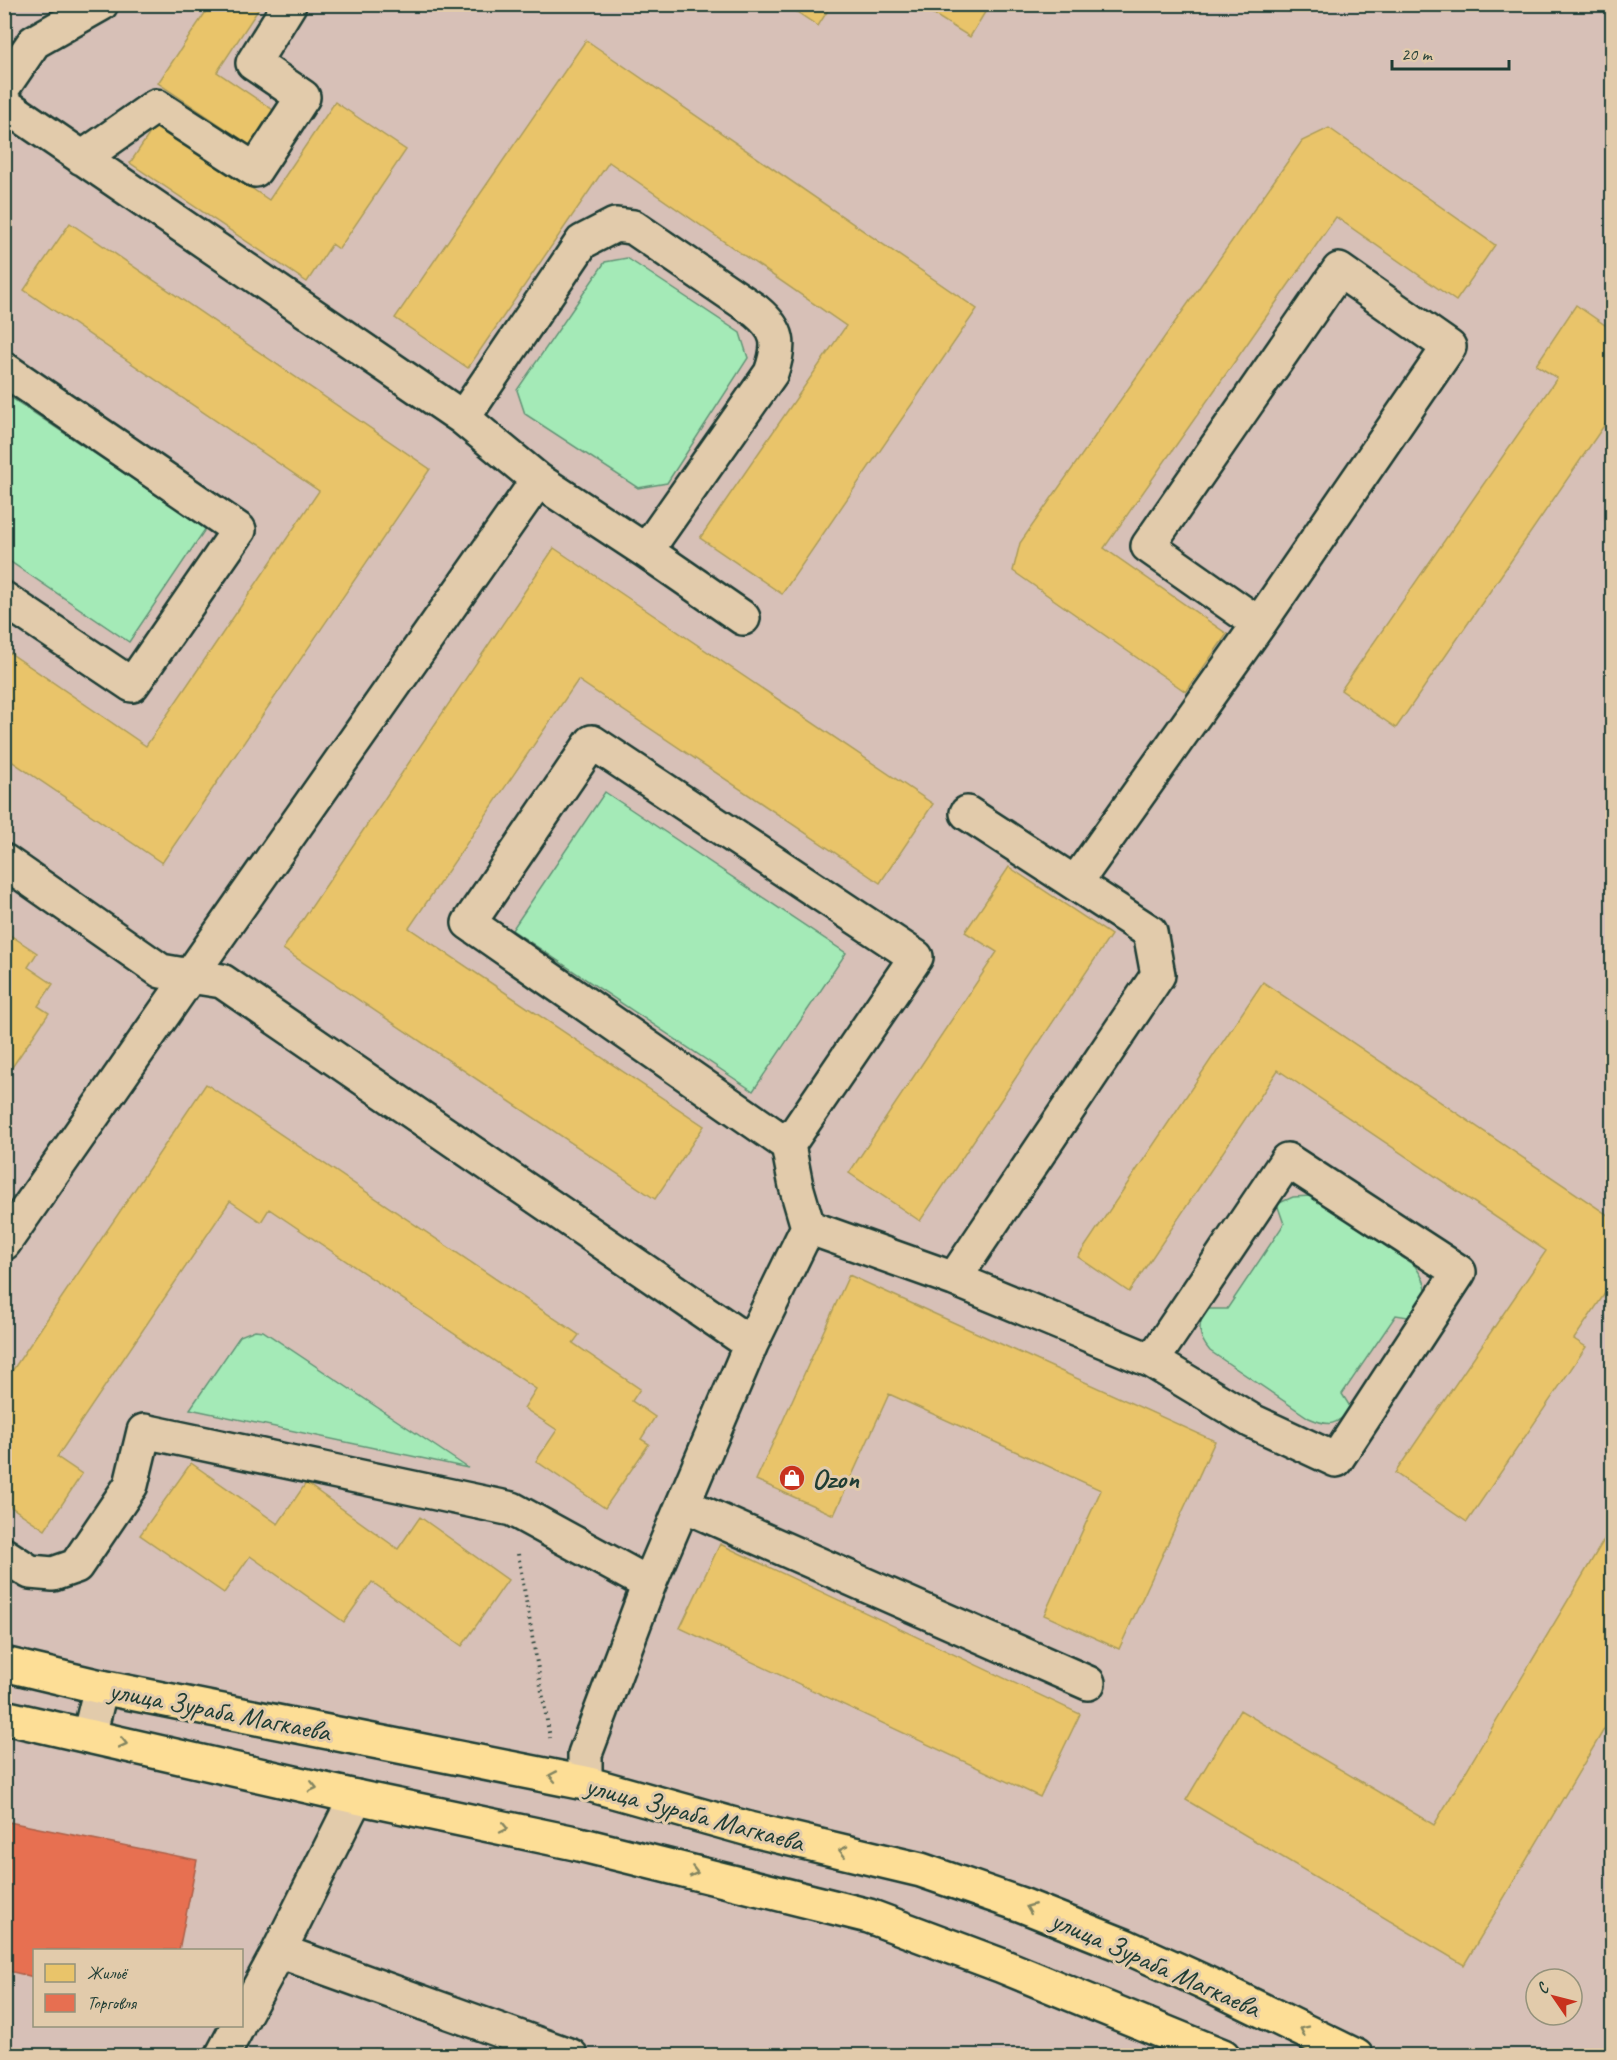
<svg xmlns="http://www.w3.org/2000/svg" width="1617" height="2060" font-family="Caveat,sans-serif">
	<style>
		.green { fill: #a4eab7; stroke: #629476; stroke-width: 1.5 }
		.homes { fill: #e9c46a; stroke: #ac9c5a; stroke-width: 1.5 }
		.shops { fill: #e76f51; stroke: #ab6048; stroke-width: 1.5 }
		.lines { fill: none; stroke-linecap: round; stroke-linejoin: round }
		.minor-casing { stroke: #1f3d34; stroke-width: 38 }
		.major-casing { stroke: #1f3d34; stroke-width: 38 }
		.path { stroke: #1f3d34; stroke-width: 4; stroke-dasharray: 1.5 4.5; stroke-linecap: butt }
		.minor { stroke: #e2cbab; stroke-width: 33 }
		.major { stroke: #fdde96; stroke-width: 33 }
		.oneway { stroke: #838560 }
		.labels { text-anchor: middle; stroke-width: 6; stroke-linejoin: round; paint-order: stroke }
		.poi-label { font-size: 28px; font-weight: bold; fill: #1f3d34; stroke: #e2cbab; text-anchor: start }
		.street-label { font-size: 28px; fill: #1f3d34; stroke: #e2cbab }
	</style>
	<rect width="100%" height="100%" fill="#d7c0b7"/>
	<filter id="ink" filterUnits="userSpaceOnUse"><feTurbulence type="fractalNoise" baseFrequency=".0167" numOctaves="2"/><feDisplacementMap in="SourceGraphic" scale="12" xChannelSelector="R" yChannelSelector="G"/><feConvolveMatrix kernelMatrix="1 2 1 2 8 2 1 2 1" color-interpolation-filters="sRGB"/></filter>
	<g filter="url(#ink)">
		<path class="green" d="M627,258L740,333L748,358L667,483L638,488L525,414L517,390L605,262Z
			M4,393L206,528L129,642L5,558Z
			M605,792L846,953L753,1091L512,930Z
			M1311,1196L1415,1266C1432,1290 1428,1295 1414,1318L1396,1315L1342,1394L1351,1408C1337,1426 1329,1427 1309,1418L1210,1351C1198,1337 1197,1325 1206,1309H1227L1284,1224L1277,1204L1293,1197Z
			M255,1330L263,1331L468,1468L190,1409L240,1336Z"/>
		<path class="homes" d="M211,4H262L217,72L279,114L256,149L158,83Z
			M785,4H832L818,26Z
			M917,4H990L970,37Z
			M586,40L977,309L782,594L700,538L846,326L609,162L468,368L395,318Z
			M335,102L406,150L339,249L332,244L307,282L130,163L156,124L269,200Z
			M1329,128L1495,245L1456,301L1336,217L1104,548L1227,634L1186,692L1013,571L1020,543L1302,141Z
			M70,223L430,469L162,863L4,756V649L146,746L319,491L24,290Z
			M1576,305L1612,330V414L1396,728L1341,690L1557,378L1536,365Z
			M554,548L933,804L880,883L578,680L409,928L704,1126L655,1199L283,949Z
			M1009,867L1111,935L920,1221L849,1173L997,952L965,932Z
			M4,931L37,953L28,967L53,984L38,1006L49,1013L4,1079Z
			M1263,982L1612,1218V1283L1574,1339L1586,1347L1467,1522L1395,1473L1546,1251L1278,1070L1129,1292L1078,1257Z
			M206,1084L579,1335L573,1343L640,1389L632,1401L655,1417L641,1439L649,1444L605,1508L536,1461L557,1430L524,1408L536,1389L269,1209L261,1222L230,1201L57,1457L82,1474L45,1530L4,1502V1383Z
			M849,1275L1215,1441L1119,1649L1044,1615L1101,1490L889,1394L834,1515L756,1480Z
			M191,1463L278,1524L306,1483L398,1549L420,1517L508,1580L462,1646L372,1582L344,1622L250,1556L224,1593L140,1535Z
			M1605,1538L1612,1542V1716L1464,1965L1186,1800L1240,1710L1434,1825Z
			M720,1544L1080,1714L1040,1797L680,1628Z"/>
		<path class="shops" d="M4,1821L197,1860L179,1950H34V1977L4,1970Z
			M375,2049L393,2056H372Z"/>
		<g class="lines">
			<g class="minor-casing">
				<path id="minor" d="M4,86L34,42L101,4
					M4,104L463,418L538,480L646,551L743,618
					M82,158L156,106L255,170L303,97L253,63L289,5
					M4,369L239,530L132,685L4,599
					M463,418L582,242L615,225L633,227L756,311C780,331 781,344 771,373L646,551
					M592,742L916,957L788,1145L469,923Z
					M4,861L161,971L190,976L538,480
					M1076,882L1259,624L1449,347L1339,270L1148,546L1259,624
					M1287,1160L1459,1272L1336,1460L1252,1421L1152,1361Z
					M808,1227L954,1279L1152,1361
					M4,1243L190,976L222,981L751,1344L649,1584L585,1754V1783
					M954,1279L1158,975L1150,932L967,813
					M751,1344L808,1227L796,1186L788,1145
					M684,1505L1088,1683
					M4,1555L30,1572L53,1574L76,1566L131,1485L144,1431L512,1509L649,1584
					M89,1736L101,1687
					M279,1951L571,2056
					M242,2019L279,1951L356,1797
					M222,2056L238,2026"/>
			</g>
			<g class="major-casing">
				<path id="major" d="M4,1664L101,1687L585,1783L749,1829L921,1870L1022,1905L1125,1946L1202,1981L1356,2056
					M4,1717L356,1797L575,1843L869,1916L1000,1965L1223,2056"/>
			</g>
			<path class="path" d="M518,1554L550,1738"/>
			<use href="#minor" class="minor"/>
			<use href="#major" class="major"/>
		</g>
		<defs><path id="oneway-chevron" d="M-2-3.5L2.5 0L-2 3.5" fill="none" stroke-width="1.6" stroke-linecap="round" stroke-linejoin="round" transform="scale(1.5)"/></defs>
		<g class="oneway">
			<use href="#oneway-chevron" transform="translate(123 1743) rotate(13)"/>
			<use href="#oneway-chevron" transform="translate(553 1776) rotate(-169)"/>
			<use href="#oneway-chevron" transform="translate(313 1787) rotate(13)"/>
			<use href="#oneway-chevron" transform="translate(504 1828) rotate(12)"/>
			<use href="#oneway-chevron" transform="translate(843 1851) rotate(-167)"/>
			<use href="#oneway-chevron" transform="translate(694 1872) rotate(14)"/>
			<use href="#oneway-chevron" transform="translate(1030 1908) rotate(-158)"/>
			<use href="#oneway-chevron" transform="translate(1304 2030) rotate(-154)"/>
		</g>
	</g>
	<defs>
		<g id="shop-disc" transform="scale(1.35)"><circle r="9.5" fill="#c8321e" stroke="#e2cbab"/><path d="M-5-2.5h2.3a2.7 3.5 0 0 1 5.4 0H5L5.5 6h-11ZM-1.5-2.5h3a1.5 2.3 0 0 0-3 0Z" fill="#fff"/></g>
	</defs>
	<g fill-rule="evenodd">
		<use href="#shop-disc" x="792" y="1478"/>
	</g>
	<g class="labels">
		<g class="poi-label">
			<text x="812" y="1488">Ozon</text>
		</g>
		<g class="street-label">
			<text transform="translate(220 1710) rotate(11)" y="10">улица Зураба Магкаева</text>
			<text transform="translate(695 1813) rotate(15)" y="10">улица Зураба Магкаева</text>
			<text transform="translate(1156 1963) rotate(24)" y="10">улица Зураба Магкаева</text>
		</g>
	</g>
	<rect width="1617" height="2060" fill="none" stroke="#e2cbab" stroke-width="24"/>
	<rect x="12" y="12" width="1593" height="2036" fill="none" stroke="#1f3d34" stroke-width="2" filter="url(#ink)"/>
	<rect x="33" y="1949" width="210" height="78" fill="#e2cbab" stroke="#94927b" stroke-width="1.5"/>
	<rect x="45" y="1964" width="30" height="18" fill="#e9c46a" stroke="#94927b" stroke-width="1.5"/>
	<text x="87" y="1979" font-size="18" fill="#1f3d34">Жильё</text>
	<rect x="45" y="1994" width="30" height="18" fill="#e76f51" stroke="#94927b" stroke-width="1.5"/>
	<text x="87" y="2009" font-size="18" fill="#1f3d34">Торговля</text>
	<g transform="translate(1554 1997) rotate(305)"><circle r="28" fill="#e2cbab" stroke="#94927b" stroke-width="1.5"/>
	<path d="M0-4.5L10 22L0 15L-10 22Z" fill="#c8321e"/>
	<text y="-9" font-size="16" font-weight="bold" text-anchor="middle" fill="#1f3d34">С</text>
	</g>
	<path d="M1392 60v9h117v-9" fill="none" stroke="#1f3d34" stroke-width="3"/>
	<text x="1401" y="60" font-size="18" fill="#1f3d34" stroke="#e2cbab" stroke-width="4.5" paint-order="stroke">20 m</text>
</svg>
